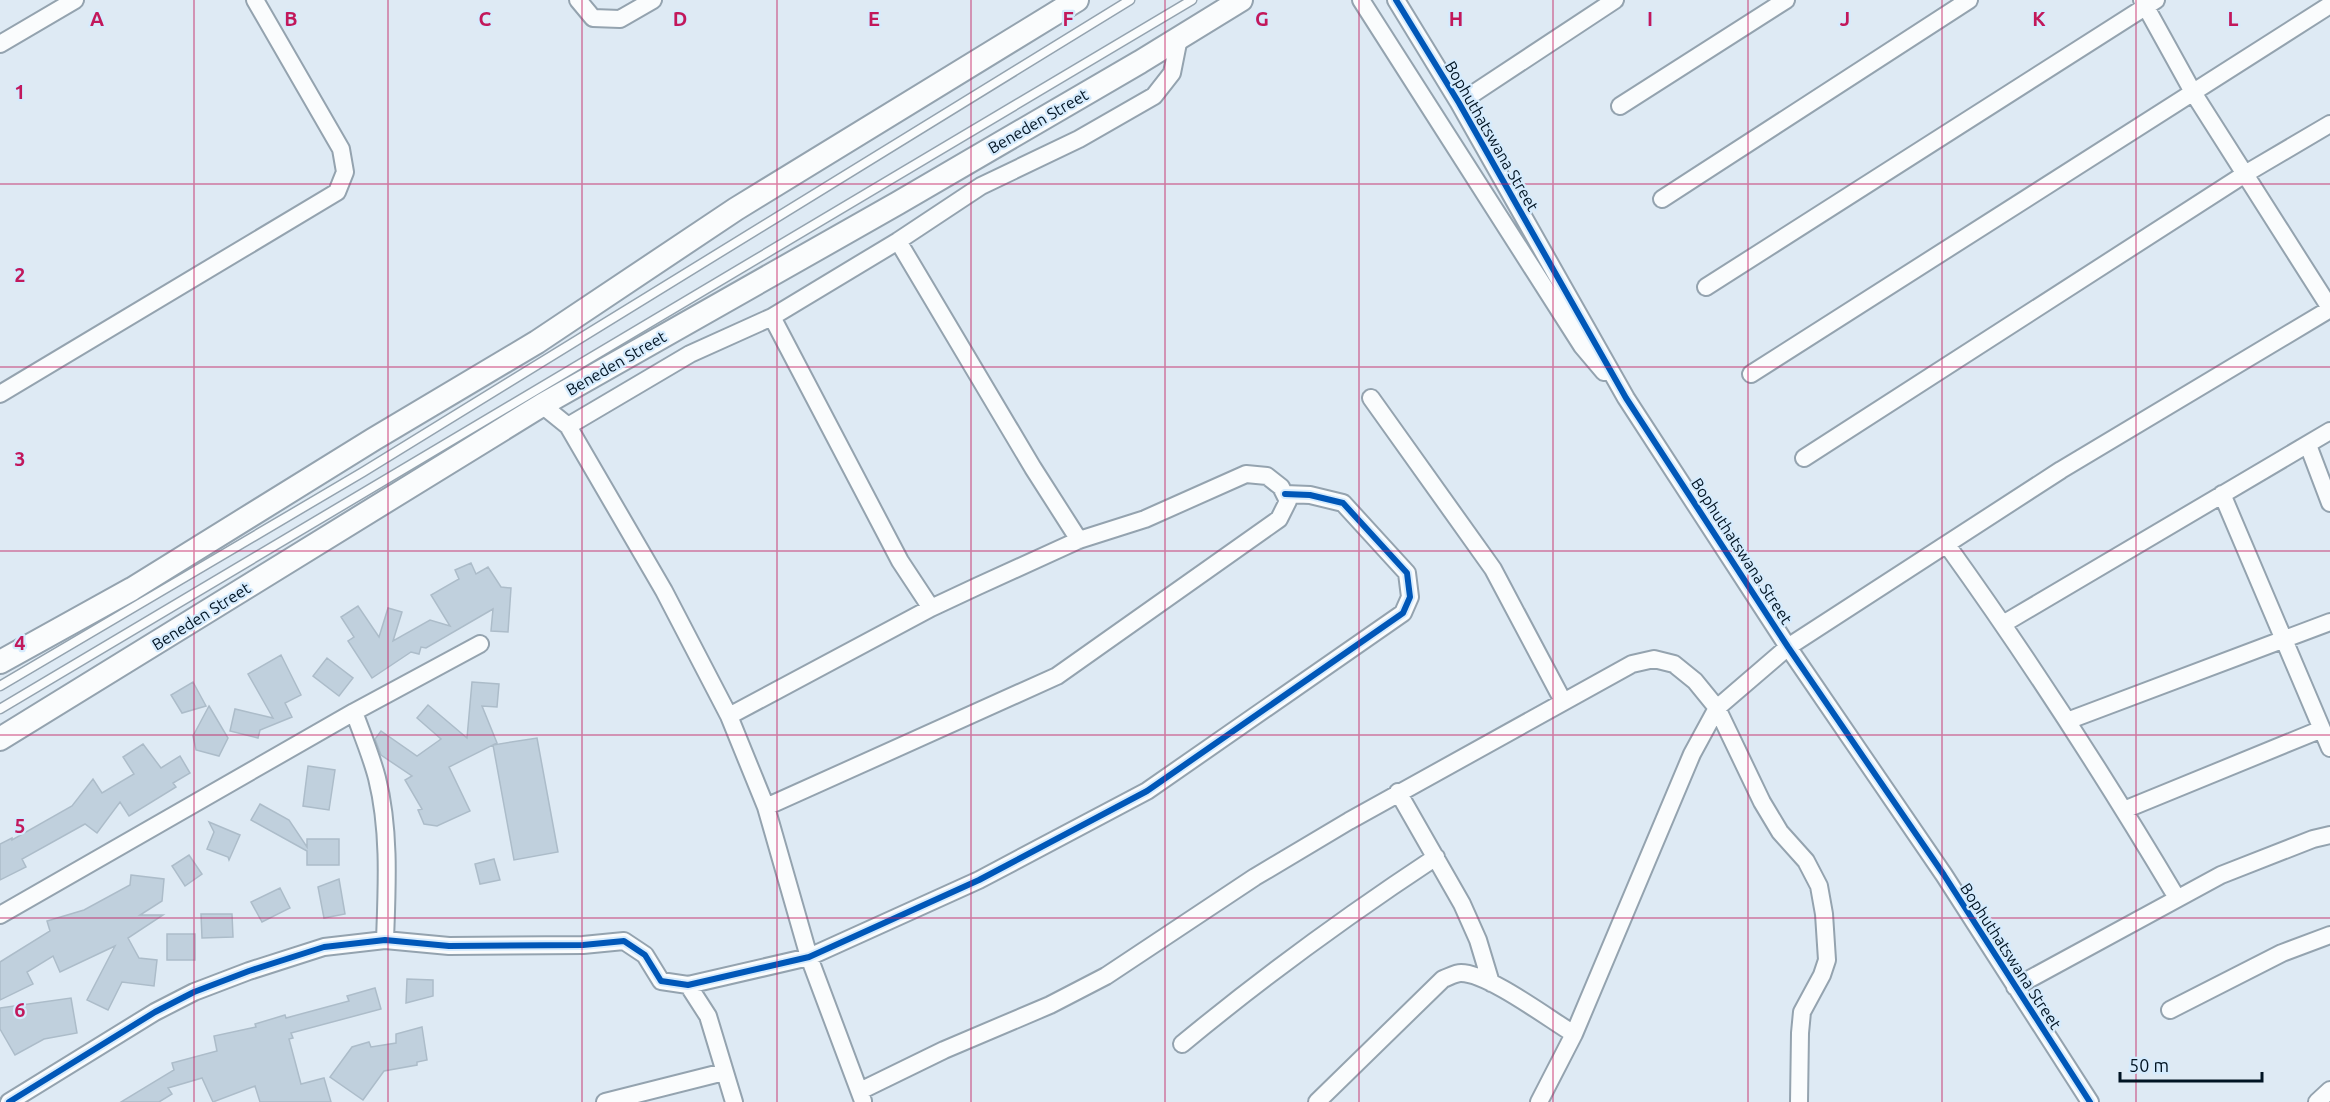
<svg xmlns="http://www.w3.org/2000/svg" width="2330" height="1102" font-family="Ubuntu,sans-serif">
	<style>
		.building { fill: #c0d0dd; stroke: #acbcc9; stroke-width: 1.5 }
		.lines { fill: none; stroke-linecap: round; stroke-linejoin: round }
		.service-casing { stroke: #94a3af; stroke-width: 11 }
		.minor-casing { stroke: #94a3af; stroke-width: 20 }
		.secondary-casing { stroke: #94a3af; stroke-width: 26 }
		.service { stroke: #fafcfd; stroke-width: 8 }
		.minor { stroke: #fafcfd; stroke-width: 16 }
		.secondary { stroke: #fafcfd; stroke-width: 22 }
		.cycleway-casing { stroke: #d5ebfd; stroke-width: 10 }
		.cycleway { stroke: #0057b8; stroke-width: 6 }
		.grid { fill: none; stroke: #c2185b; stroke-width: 1.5; stroke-opacity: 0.55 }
		.labels { text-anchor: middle; stroke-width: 4.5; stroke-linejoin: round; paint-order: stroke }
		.street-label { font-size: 16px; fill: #011423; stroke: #d5ebfd }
		.grid-label { font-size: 20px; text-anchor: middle; font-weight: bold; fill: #c2185b; stroke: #d5ebfd; stroke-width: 4.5; stroke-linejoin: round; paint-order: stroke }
	</style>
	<rect width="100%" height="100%" fill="#deeaf4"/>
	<path class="building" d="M471,563L476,574L488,567L501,587L511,588L508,632L491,631L493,609L426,648L421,647L419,654L411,652L372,678L348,641L354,637L341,617L358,606L379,637L388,608L402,612L393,641L430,620L450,626L431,595L459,579L455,570Z
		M281,655L301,695L285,703L292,717L260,730L258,738L230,731L235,709L273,718L248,674Z
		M327,658L353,678L339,696L313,676Z
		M193,682L206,706L182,713L171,695Z
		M472,682L499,684L497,707L482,706L497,743L449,767L470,811L437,826L424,824L418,810L422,809L405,780L412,776L381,755L375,739L381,731L417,756L441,739L417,718L428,705L467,738Z
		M209,706L228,738L219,756L196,750L193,736Z
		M537,738L558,852L514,860L493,745Z
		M143,744L161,768L180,756L190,773L173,783L176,787L129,816L120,802L97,833L85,824L22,859L26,867L0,880V844L12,838V840L72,806L93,779L102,793L134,774L123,757Z
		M308,766L335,770L329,810L303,806Z
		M260,804L289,820L307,847V839H339V865H307V851L251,820Z
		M209,822L240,835L229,860L228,857L207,849L214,832Z
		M189,855L202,874L185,886L172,866Z
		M494,859L500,880L480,884L475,864Z
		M131,875L164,879L162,901L140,915H163L128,938L139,958L157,960L154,986L122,982L108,1010L87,1000L115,946L60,972L53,956L27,972L33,984L0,1000V962L50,931L47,921L84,910L130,885Z
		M339,879L345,914L324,918L318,887Z
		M280,888L290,908L262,922L251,902Z
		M201,914H232L233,937L202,938Z
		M167,934H195V960H167Z
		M407,979L433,980V996L406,1003Z
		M375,988L381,1009L291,1033L293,1038L289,1039L301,1084L324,1078L331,1102H260L255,1086L213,1102L202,1078L168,1088L172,1094L159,1102H121L174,1070L172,1063L217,1051L214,1036L256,1027L255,1024L285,1015L286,1018L349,1001L347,996Z
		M71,998L77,1033L44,1039L15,1055L0,1029V1008Z
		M422,1027L427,1060L417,1062V1065L384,1071L363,1100L330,1077L352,1047L369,1042L371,1047L396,1043V1034Z"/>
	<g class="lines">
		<g class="service-casing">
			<path id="service" d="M0,686L363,472L1130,0
				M0,709L1192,0"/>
		</g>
		<g class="minor-casing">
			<path id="minor" d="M578,0L593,18L620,19L653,0
				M1361,0L1582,346L1604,372
				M1396,0L1459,103L1626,398L1788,647L1944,875L2090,1102
				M2142,0L2194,94L2330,308
				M0,44L75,0
				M1459,103L1615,0
				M1620,106L1786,0
				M1662,199L1969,0
				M898,241L1033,468L1079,540
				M1706,287L2156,0
				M772,317L900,561L931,608
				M1751,374L2330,5
				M0,394L337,192L345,172L341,149L255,0
				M1371,398L1493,569L1563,701
				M542,405L568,426L664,591L729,716L766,807L809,957L863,1101
				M568,426L690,354L772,317L898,241L981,186L1079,139L1154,96L1172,73L1179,38
				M2308,445L2330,503
				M1804,458L2245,174L2330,124
				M2222,494L2330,748
				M1947,545C2029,659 2105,777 2177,898
				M2003,624L2330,431
				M354,712C362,734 371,755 377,778C390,830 387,886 385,940
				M729,716L931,608L978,586L1079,540L1145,519L1246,474L1267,476L1281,487L1288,501L1279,519L1057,676L766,807
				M2067,721L2330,622
				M1398,792L1462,904L1478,940L1491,983
				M2124,810L2322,729
				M0,915L354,712L480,644
				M688,985L708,1016L734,1102
				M2015,987L2221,875L2313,839L2330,835
				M2170,1010L2282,953L2330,935
				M1182,1044C1263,977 1348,915 1436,857
				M860,1091L944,1050L1050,1005L1106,976L1255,877L1349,821L1632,664L1654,659L1674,664L1695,681L1717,708L1762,802L1780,832L1806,861L1819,886L1824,914L1827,960L1822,975L1802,1012L1800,1033L1799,1102
				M9,1102L155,1012L194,992L249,971L324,947L385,940L449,946L583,945L624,941L645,955L661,981L688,985L809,957L979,880L1147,791L1403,613L1410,597L1407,573L1343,503L1310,495L1285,494
				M605,1102L724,1072
				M1317,1102L1443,979C1449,977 1455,973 1461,973C1488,973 1549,1019 1574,1034
				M1539,1102L1574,1034L1692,754L1717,708L1788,647L2061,470L2330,309
				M2317,1102L2330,1090"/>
		</g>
		<g class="secondary-casing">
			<path id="secondary" d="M0,662L132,589L374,439L537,342L736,209L1077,0
				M0,739L542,405L898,203L1140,62L1241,0"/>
		</g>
		<use href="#service" class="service"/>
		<use href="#minor" class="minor"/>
		<use href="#secondary" class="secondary"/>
		<g class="cycleway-casing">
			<path id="cycleway" d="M1396,0L1459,103L1626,398L1788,647L1944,875L2090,1102
				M9,1102L155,1012L194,992L249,971L324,947L385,940L449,946L583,945L624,941L645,955L661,981L688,985L809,957L979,880L1147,791L1403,613L1410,597L1407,573L1343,503L1310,495L1285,494"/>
		</g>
		<use href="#cycleway" class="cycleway"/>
	</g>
	<path class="grid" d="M194,0V1102M388,0V1102M582,0V1102M777,0V1102M971,0V1102M1165,0V1102M1359,0V1102M1553,0V1102M1748,0V1102M1942,0V1102M2136,0V1102M0,184H2330M0,367H2330M0,551H2330M0,735H2330M0,918H2330"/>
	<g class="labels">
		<g class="street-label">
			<text transform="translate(1038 121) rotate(-30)" y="6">Beneden Street</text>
			<text transform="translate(1492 136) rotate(60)" y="6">Bophuthatswana Street</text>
			<text transform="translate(616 363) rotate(-30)" y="6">Beneden Street</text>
			<text transform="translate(1742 551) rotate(57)" y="6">Bophuthatswana Street</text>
			<text transform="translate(201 616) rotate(-32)" y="6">Beneden Street</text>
			<text transform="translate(2011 956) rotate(57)" y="6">Bophuthatswana Street</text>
		</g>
	</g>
	<g class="grid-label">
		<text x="97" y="26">A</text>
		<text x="291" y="26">B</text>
		<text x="485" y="26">C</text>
		<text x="680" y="26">D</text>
		<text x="874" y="26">E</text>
		<text x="1068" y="26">F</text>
		<text x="1262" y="26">G</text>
		<text x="1456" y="26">H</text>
		<text x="1650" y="26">I</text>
		<text x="1845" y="26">J</text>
		<text x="2039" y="26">K</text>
		<text x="2233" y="26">L</text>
		<text x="20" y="99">1</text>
		<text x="20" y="282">2</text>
		<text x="20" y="466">3</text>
		<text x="20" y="650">4</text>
		<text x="20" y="833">5</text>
		<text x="20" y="1017">6</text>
	</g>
	<path d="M2120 1072v9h142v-9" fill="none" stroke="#011423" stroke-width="3"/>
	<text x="2129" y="1072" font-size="18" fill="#011423" stroke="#d5ebfd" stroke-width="4.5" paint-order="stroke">50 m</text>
</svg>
